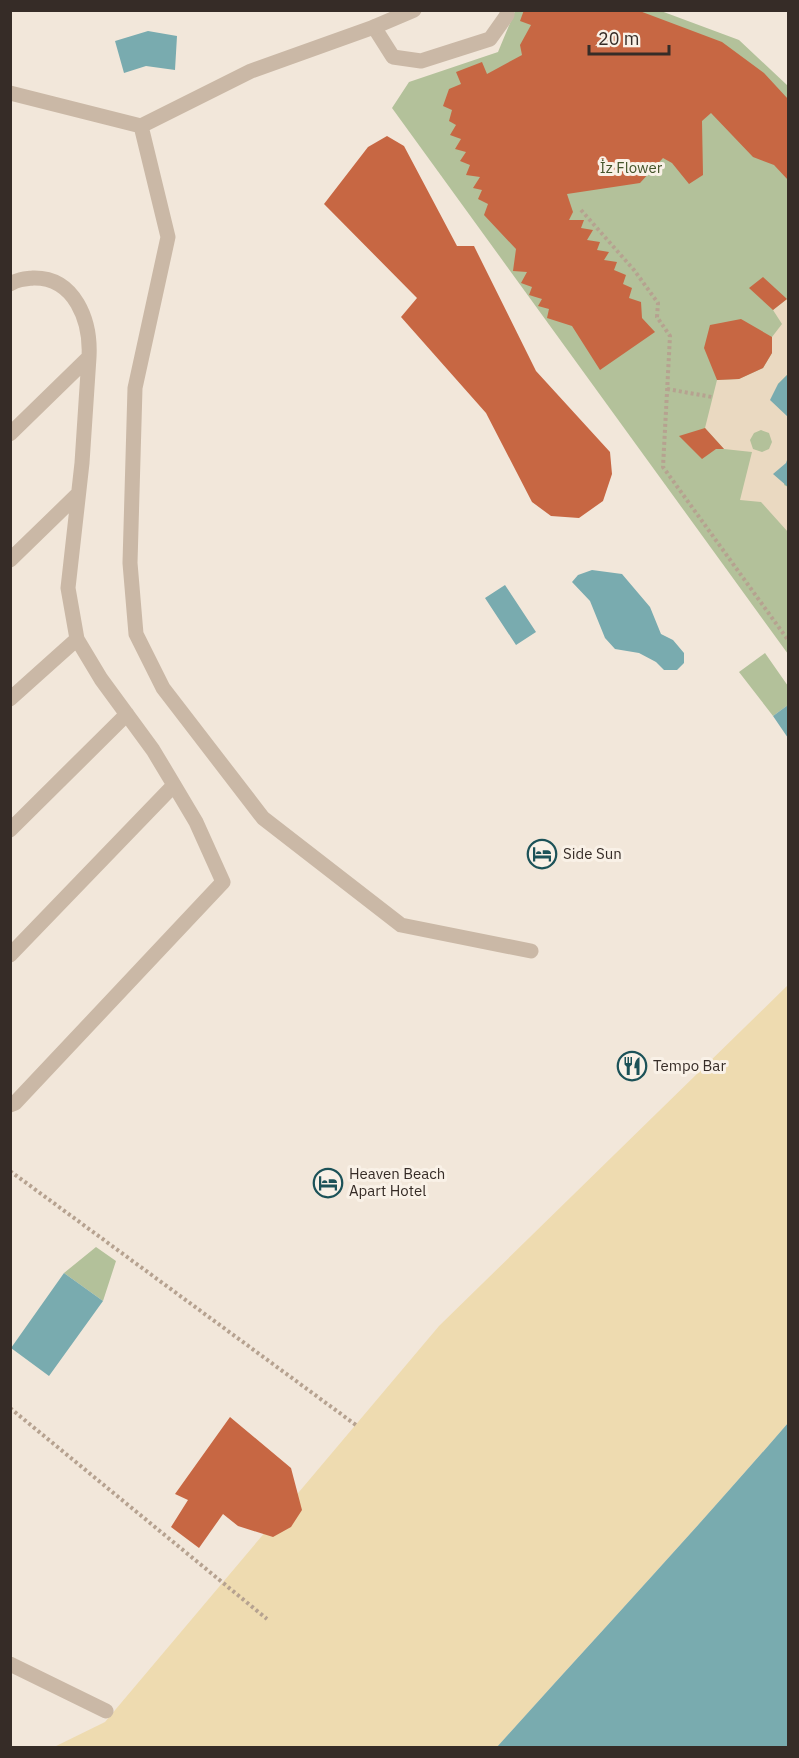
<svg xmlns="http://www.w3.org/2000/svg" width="799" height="1758" font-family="'IBM Plex Sans',sans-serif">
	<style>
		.green { fill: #b3c19a }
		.sand { fill: #eedbb0 }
		.plaza { fill: #ead9c1; fill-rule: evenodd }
		.water { fill: #79abaf }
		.building { fill: #c76743 }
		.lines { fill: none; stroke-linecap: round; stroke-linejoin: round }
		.path { stroke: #b6a290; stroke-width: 4; stroke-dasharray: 3 3; stroke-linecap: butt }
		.service { stroke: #cab8a6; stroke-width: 15 }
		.minor { stroke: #cab8a6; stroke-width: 15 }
		.labels { text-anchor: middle; stroke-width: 6; stroke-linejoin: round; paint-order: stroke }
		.park-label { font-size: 15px; fill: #44542b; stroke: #f9f1e7 }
		.poi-label { font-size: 15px; fill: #362c27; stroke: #f9f1e7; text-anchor: start }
	</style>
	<rect width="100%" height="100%" fill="#f2e7da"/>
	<path class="green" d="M515,11H661L739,40L788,86V654L392,108L409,82L498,52Z
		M765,653L788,686V705L773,716L739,672Z
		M96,1247L116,1261L103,1301L64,1273Z"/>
	<path class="sand" d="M788,985V1423C693,1533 594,1639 497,1747L52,1748L105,1722L439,1326Z"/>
	<path class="plaza" d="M787,299L788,374L778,384L788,417V457L784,485L788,487V532L761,502L740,500L752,452L724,449L705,428L717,380L739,379L763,368L772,353V337L782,324L773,310ZM761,430L769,433L772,442L769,449L762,452L753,449L750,440L754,433Z"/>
	<path class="water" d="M148,31L177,36L175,70L146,66L124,73L115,41Z
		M788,374V417L770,400L778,384Z
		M788,457V487L773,474L786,463Z
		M592,570L622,574L650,607L661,634L673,640L684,653V663L677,670H664L656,662L639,653L615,649L605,638L590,601L572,582L578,575Z
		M505,585L536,632L516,645L485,598Z
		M788,705V738L773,716Z
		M64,1273L103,1301L49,1376L11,1348Z
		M788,1423V1747H497C594,1639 693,1533 788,1423Z"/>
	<path class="building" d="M524,10H637L722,42L764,73L788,99V180L774,165L753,157L711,113L702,121L703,175L689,184L672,163L663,158L640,183L567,194L573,212L569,220H584L581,228L593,230L587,240L600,242L597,250L609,252L604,260L617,262L614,270L626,275L623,284L632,288L629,298L641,302L642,318L655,332L600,370L572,326L547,318L549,309L538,306L542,299L529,295L532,287L521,283L527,272L513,271L516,249L484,215L488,204L478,199L482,190L473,188L480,177L466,175L470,165L460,161L466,152L455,149L461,139L450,135L456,125L449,121L452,110L443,106L449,89L461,84L456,72L482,62L487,74L522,55L520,45L531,25L520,21Z
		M387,136L404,146L457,246H474L536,371L610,452L612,474L603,501L579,518L551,516L532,502L486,413L401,317L417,298L324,204L368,147Z
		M763,277L787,299L773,310L749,288Z
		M741,319L772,337V353L763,368L739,379L717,380L704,348L710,325Z
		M705,428L724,449H716L702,459L679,436Z
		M230,1417L291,1468L302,1510L291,1527L273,1537L238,1526L223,1514L199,1548L171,1527L188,1500L175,1494Z"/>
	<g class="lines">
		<path class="path" d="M581,210L634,270L658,303L657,317L670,336L663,467L788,640
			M667,389L712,397
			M10,1171L356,1425
			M10,1408L267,1619"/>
		<path class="service" d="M374,27L393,57L421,61L490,39L507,15V10"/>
		<path class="minor" d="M10,93L141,126L251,71L374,27L414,10
			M141,126L168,237L135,388L130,563L136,634L163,688L263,818L401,925L531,951
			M10,284C19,279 24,279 33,278C75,277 91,321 89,357L82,463L68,588L77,639L101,679L153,750L174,785L196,822L223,882L15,1103L10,1105
			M10,434L89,357
			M10,560L78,494
			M10,699L77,639
			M10,830L127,714
			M10,955L174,785
			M10,1664L106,1711"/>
	</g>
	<defs>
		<g id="hotel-ring" transform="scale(1.5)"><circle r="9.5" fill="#f9f1e7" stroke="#1c5258" stroke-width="1.5"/><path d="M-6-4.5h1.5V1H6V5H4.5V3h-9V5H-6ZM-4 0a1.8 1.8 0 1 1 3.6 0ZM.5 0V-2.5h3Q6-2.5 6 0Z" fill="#1c5258"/></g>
		<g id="restaurant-ring" transform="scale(1.5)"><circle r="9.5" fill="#f9f1e7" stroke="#1c5258" stroke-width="1.5"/><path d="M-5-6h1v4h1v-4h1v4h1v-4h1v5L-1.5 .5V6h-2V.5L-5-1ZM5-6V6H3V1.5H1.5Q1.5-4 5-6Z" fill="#1c5258"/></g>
	</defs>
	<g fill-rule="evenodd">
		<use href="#hotel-ring" x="542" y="854"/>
		<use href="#restaurant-ring" x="632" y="1066"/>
		<use href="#hotel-ring" x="328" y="1183"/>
	</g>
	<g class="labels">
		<g class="park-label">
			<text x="631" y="173">İz Flower</text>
		</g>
		<g class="poi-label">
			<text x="563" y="859">Side Sun</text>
			<text x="653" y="1071">Tempo Bar</text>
			<text x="349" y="1179">Heaven Beach<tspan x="349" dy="17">Apart Hotel</tspan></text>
		</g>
	</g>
	<rect width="799" height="1758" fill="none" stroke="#362c27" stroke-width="24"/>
	<path d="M589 45v9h80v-9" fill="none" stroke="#362c27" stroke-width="3"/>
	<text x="598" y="45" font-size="18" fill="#362c27" stroke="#f9f1e7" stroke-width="4.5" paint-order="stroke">20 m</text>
</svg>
